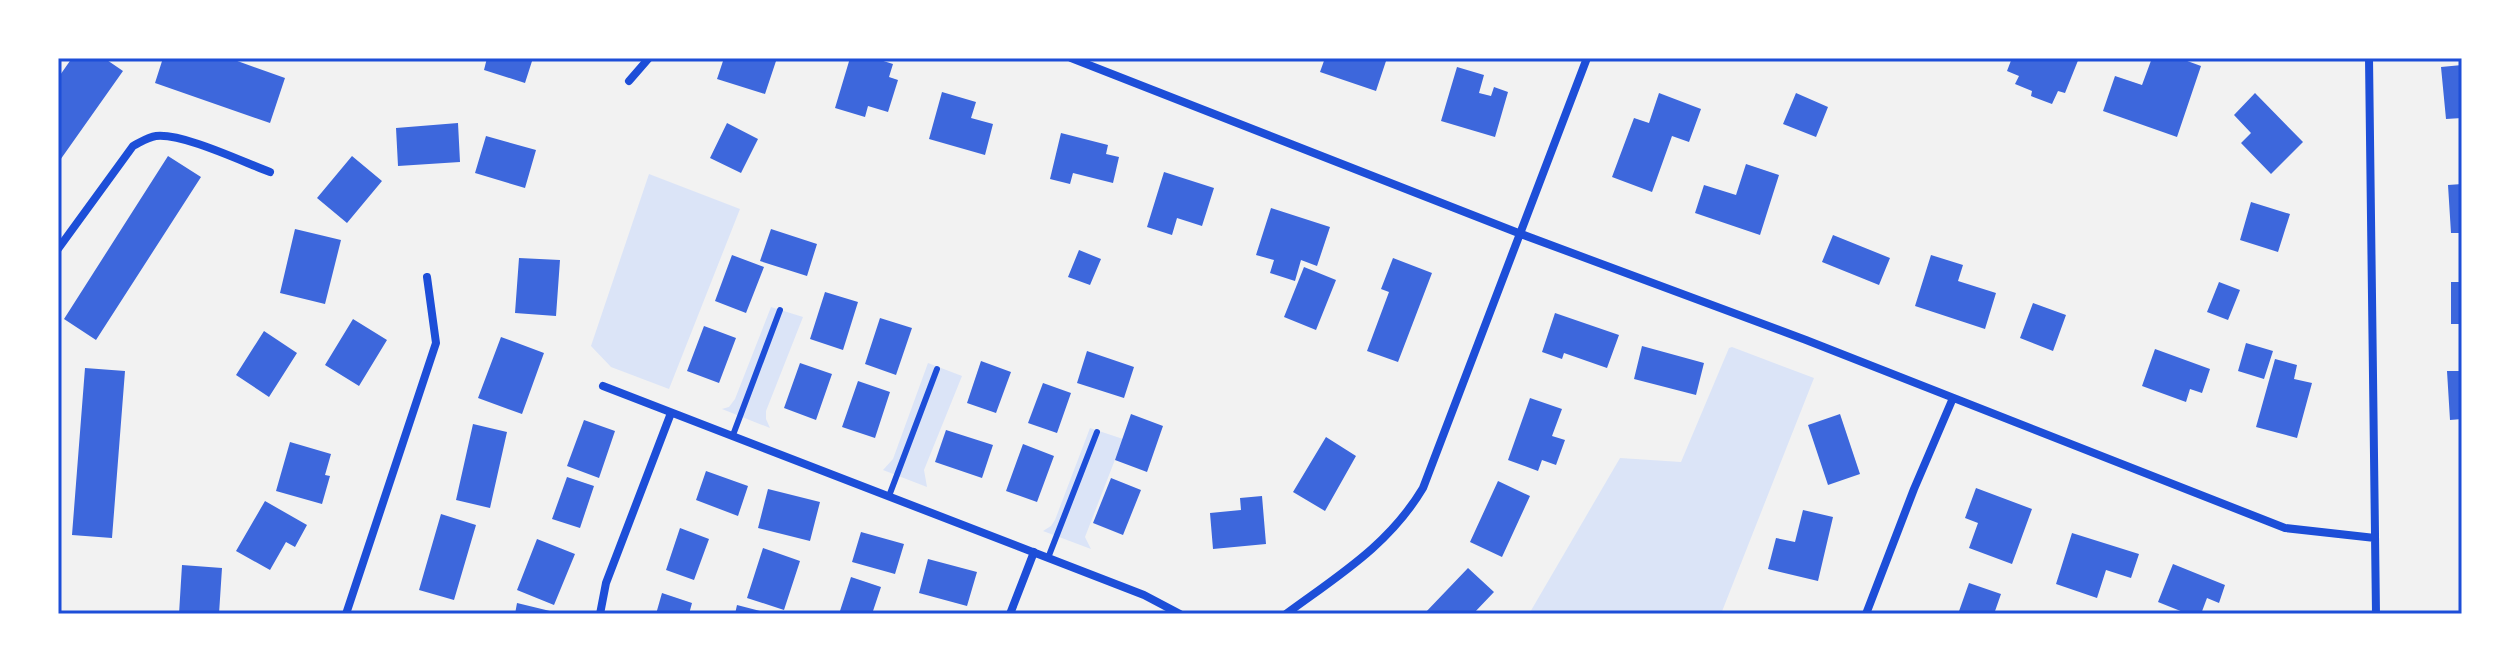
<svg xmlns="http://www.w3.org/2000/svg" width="2520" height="672" font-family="'Fira Sans Condensed',sans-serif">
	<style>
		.green { fill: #dbe4f7 }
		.building { fill: #3d67dc }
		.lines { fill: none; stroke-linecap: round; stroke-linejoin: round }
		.service { stroke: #1d4ed8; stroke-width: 6 }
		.minor { stroke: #1d4ed8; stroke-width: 8 }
		.neatline { fill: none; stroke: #1d4ed8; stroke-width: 3 }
	</style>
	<rect width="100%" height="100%" fill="#f2f2f2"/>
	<path class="green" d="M649,174L740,209L669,389L611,367L591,346Z
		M771,307L803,317L766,411V419L770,428L722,409L729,407L735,399Z
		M1732,347L1814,378L1721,614H1529L1620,458L1681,462L1729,348Z
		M928,363L962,376L924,470L927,487L883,470L893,459Z
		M1090,428L1123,439L1085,537L1091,549L1043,531L1051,526L1055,520Z"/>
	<path class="building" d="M72,58H104L123,71L58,163V78Z
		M163,58H229L285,78L270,123L155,83Z
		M487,58H533L525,83L484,70Z
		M724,58H777L765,94L717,79Z
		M850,58H874L893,64L889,77L898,80L888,112L868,106L865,117L835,108Z
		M1325,58H1387L1376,91L1320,72Z
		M2012,58H2079L2065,93L2058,91L2052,104L2031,96L2032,91L2015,84L2019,76L2007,71Z
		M2152,58H2179L2201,66L2177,137L2103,111L2115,76L2142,85Z
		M2462,65V118L2446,119L2441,67Z
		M1457,67L1484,75L1479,93L1491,96L1494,87L1508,92L1495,137L1441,121Z
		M942,92L976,102L971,118L993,124L985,155L929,139Z
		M1659,93L1701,109L1689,142L1672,136L1652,192L1612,177L1634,118L1649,123Z
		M1796,93L1828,107L1816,137L1783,124Z
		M2255,93L2303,142L2271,174L2241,143L2251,133L2234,115Z
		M458,123L460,162L398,166L396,128Z
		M727,123L758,139L741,173L710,158Z
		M1061,133L1108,145L1106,154L1119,157L1113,183L1073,173L1070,184L1050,179Z
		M486,136L536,150L525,188L475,173Z
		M168,156L201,177L96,340L64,319Z
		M352,156L382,181L347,223L317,198Z
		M1746,164L1779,175L1760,235L1695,213L1704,185L1736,195Z
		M1164,172L1214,188L1202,226L1177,218L1172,235L1147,227Z
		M2462,184V233H2451L2448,185Z
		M2251,202L2290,214L2278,252L2240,240Z
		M1271,208L1330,227L1317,266L1301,260L1295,281L1270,273L1274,260L1256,255Z
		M295,229L341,240L325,304L280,293Z
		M771,229L817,244L807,276L760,261Z
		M1833,235L1890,258L1879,285L1822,262Z
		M1079,250L1101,259L1090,285L1068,277Z
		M732,255L764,267L746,313L715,301Z
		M1931,255L1963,265L1958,281L1996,293L1985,329L1915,306Z
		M519,258L560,260L556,316L515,313Z
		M1393,258L1432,273L1398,362L1367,351L1389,292L1381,289Z
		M1304,267L1336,280L1316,330L1284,317Z
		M2219,282L2240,290L2228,320L2207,312Z
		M2451,282H2462V324H2451Z
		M825,292L858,302L843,350L810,339Z
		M2033,303L2066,315L2053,351L2020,338Z
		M1555,313L1619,335L1607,368L1564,353L1562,359L1542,352Z
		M880,318L912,328L896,375L865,364Z
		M353,319L387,340L359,386L325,365Z
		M704,326L736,338L719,383L687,371Z
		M264,331L297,353L269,397L236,375Z
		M501,337L544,353L522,414L478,398Z
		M2246,343L2273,351L2264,379L2238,371Z
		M1642,346L1704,363L1696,395L1634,379Z
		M2155,349L2210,369L2202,393L2190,389L2186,402L2142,386Z
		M1087,351L1134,367L1124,398L1077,383Z
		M2275,359L2297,365L2294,379L2312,383L2297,438L2256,427Z
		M981,361L1011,372L996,413L967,403Z
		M800,363L832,374L816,420L784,408Z
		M85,368L125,371L112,538L72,535Z
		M2447,371H2462V419L2450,420Z
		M858,381L890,392L875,438L842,427Z
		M1043,383L1071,393L1057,433L1028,423Z
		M1530,398L1562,409L1552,436L1565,440L1556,465L1542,460L1538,471L1508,460Z
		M1131,414L1163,426L1147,472L1115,460Z
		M1840,414L1860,474L1828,485L1808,425Z
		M584,420L615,431L599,478L567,466Z
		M473,424L507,432L490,508L456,500Z
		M946,430L993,445L982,478L935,462Z
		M1326,437L1356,456L1325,511L1293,492Z
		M290,442L331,454L325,475L330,476L322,504L276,491Z
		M1023,444L1054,456L1037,502L1006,491Z
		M706,471L748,486L738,516L696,500Z
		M567,477L594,486L580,528L552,519Z
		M1111,478L1141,490L1123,535L1093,523Z
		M1498,481L1530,496L1502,557L1470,542Z
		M1976,488L2032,509L2012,564L1969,548L1978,523L1965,518Z
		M768,489L820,502L810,541L758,528Z
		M1262,496L1266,544L1213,549L1210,513L1241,510L1240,498Z
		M265,501L307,525L295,547L286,542L270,570L236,551Z
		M1803,510L1833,517L1818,581L1768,569L1776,538L1795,542Z
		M441,514L476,525L454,600L419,590Z
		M680,528L709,539L694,580L666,570Z
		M861,532L904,544L895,574L852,562Z
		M2072,533L2139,554L2131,578L2106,570L2097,598L2056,584Z
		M537,539L575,554L554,605L517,590Z
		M763,548L800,561L784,610L747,598Z
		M928,559L977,572L967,606L919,593Z
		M2173,564L2225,585L2219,603L2207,598L2201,614H2188L2158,602Z
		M182,565L222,568L219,614H179Z
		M1468,568L1494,592L1473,614H1424Z
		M851,577L881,587L872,614H839Z
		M1969,583L2001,594L1994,614H1958Z
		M662,593L692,603L689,614H656Z
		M517,603L550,611L549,614H515Z
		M737,605L768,613V614H735Z"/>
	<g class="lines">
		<path class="service" d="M733,435L780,310
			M889,496L937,369
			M1048,558L1097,432"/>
		<path class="minor" d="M1071,58L1521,234L1806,340L2285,528L2375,538
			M2369,58L2376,614
			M629,81L649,58
			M58,249L133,146C141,142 148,137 156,136C183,133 243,162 270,172
			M603,386L1144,595L1180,614
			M346,614L436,343L427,277
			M600,614L606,583L671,413
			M1010,614L1034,552
			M1286,614C1339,575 1389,545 1423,488L1587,58
			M1866,614L1914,489L1953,398"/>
	</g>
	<rect width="2520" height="672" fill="none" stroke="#ffffff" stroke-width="120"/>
	<rect x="60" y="60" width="2400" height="552" class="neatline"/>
</svg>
